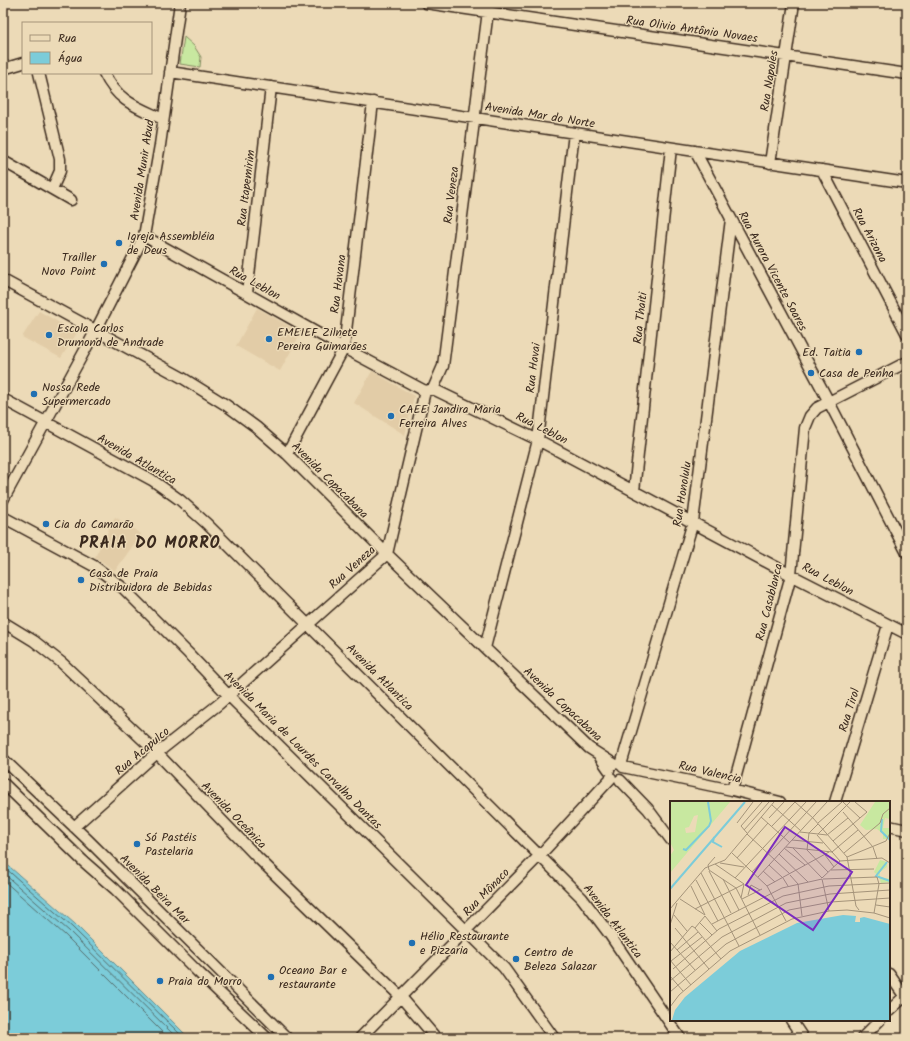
<svg xmlns="http://www.w3.org/2000/svg" width="910" height="1041" font-family="Kalam,sans-serif">
	<style>
		.built { fill: #e2cca7 }
		.green { fill: #c8e8a0; stroke: #82895f }
		.water { fill: #7cccd9; stroke: #628b8e }
		.lines { fill: none; stroke-linecap: round; stroke-linejoin: round }
		.shore { stroke: #556b69; stroke-width: 1 }
		.minor-casing { stroke: #3b2a1e; stroke-width: 13 }
		.minor { stroke: #ecdab7; stroke-width: 10 }
		.poi-dot { fill: #1f6fb2; stroke: #ecdab7; stroke-width: 1.5 }
		.labels { text-anchor: middle; stroke-width: 3; stroke-linejoin: round; paint-order: stroke }
		.street-label { font-size: 12px; fill: #3b2a1e; stroke: #ecdab7 }
		.poi-label { font-size: 12px; fill: #3b2a1e; stroke: #ecdab7; text-anchor: start }
		.district-label { font-size: 16px; font-weight: bold; letter-spacing: 1px; fill: #3b2a1e; stroke: #ecdab7 }
		.inset-river { fill: none; stroke: #7cccd9; stroke-width: 2 }
		.inset-road { fill: none; stroke: #a5947a; stroke-width: 1 }
		.view { fill: #7b2cbf; fill-opacity: 0.15; stroke: #7b2cbf; stroke-width: 2 }
		.inset-edge { fill: none; stroke: #3b2a1e; stroke-width: 2 }
	</style>
	<rect width="100%" height="100%" fill="#ecdab7"/>
	<filter id="ink" filterUnits="userSpaceOnUse"><feTurbulence type="fractalNoise" baseFrequency=".025" numOctaves="2"/><feDisplacementMap in="SourceGraphic" scale="8" xChannelSelector="R" yChannelSelector="G"/><feConvolveMatrix kernelMatrix="1 2 1 2 8 2 1 2 1" color-interpolation-filters="sRGB"/></filter>
	<g filter="url(#ink)">
		<path class="built" d="M257,308L301,333L280,371L236,346Z
			M39,311L77,333L61,358L22,337Z
			M372,371L414,396L405,435L354,403Z
			M115,517L141,534L115,571L95,557Z"/>
		<path class="green" d="M184,37L194,46L201,57L200,67L180,64Z"/>
		<path class="water" d="M3,861L75,924L189,1038H3Z"/>
		<g class="lines">
			<path class="shore" d="M3,866L72,927L184,1038
				M3,873L69,931L177,1038
				M3,880L65,935L168,1038"/>
			<g class="minor-casing">
				<path id="minor" d="M426,3L907,74
					M3,69L23,63
					M170,72L907,183
					M39,73L60,159V171L52,189
					M104,73C118,102 137,107 163,119
					M695,151L829,402L907,553
					M3,161L71,200
					M770,163L794,3
					M822,170L907,334
					M144,236L344,348L425,391L433,389L538,440L791,575L907,634
					M3,280L181,377L226,405L256,427L287,454L387,554L589,748L614,764
					M247,293L271,87
					M433,389L443,366L489,3
					M3,399L152,480L180,500L206,523L582,898L610,935L680,1038
					M287,454L344,348L373,102
					M634,491L671,148
					M3,500L96,330L144,236L160,145L180,3
					M3,517L94,566L123,588L188,653L229,696L504,968L554,1038
					M3,622L34,641L62,663L157,753L257,857L401,997L436,1038
					M485,648L538,440L574,133
					M600,757L609,770
					M3,759L88,840L287,1038
					M621,765L693,522L731,219
					M623,767L732,790L780,802
					M620,780L648,809L671,840
					M3,783L83,861L115,889L198,972L267,1038
					M732,790L791,575L805,428L810,416L817,408L907,362
					M835,802L888,625
					M889,826L907,830
					M74,827L157,753L219,704L387,554L425,391
					M889,974L907,1000
					M889,1011L907,994
					M791,1020L803,1038
					M360,1038L540,855L611,778
					M862,1038L880,1020"/>
			</g>
			<use href="#minor" class="minor"/>
		</g>
	</g>
	<g class="poi-dot">
		<circle cx="119" cy="243" r="4"/>
		<circle cx="104" cy="264" r="4"/>
		<circle cx="49" cy="335" r="4"/>
		<circle cx="269" cy="339" r="4"/>
		<circle cx="859" cy="352" r="4"/>
		<circle cx="811" cy="373" r="4"/>
		<circle cx="34" cy="394" r="4"/>
		<circle cx="391" cy="416" r="4"/>
		<circle cx="46" cy="524" r="4"/>
		<circle cx="81" cy="580" r="4"/>
		<circle cx="137" cy="844" r="4"/>
		<circle cx="412" cy="943" r="4"/>
		<circle cx="516" cy="959" r="4"/>
		<circle cx="271" cy="977" r="4"/>
		<circle cx="160" cy="981" r="4"/>
	</g>
	<g class="labels">
		<g class="street-label">
			<text transform="translate(692 29) rotate(8)" y="4">Rua Olivio Antônio Novaes</text>
			<text transform="translate(769 81) rotate(-81)" y="4">Rua Napoles</text>
			<text transform="translate(540 115) rotate(9)" y="4">Avenida Mar do Norte</text>
			<text transform="translate(142 170) rotate(-81)" y="4">Avenida Munir Abud</text>
			<text transform="translate(246 188) rotate(-83)" y="4">Rua Itapemirim</text>
			<text transform="translate(451 195) rotate(-83)" y="4">Rua Veneza</text>
			<text transform="translate(870 235) rotate(62)" y="4">Rua Arizona</text>
			<text transform="translate(773 271) rotate(62)" y="4">Rua Aurora Vicente Soares</text>
			<text transform="translate(255 283) rotate(29)" y="4">Rua Leblon</text>
			<text transform="translate(338 284) rotate(-83)" y="4">Rua Havana</text>
			<text transform="translate(640 318) rotate(-84)" y="4">Rua Thaiti</text>
			<text transform="translate(533 368) rotate(-83)" y="4">Rua Havai</text>
			<text transform="translate(542 428) rotate(27)" y="4">Rua Leblon</text>
			<text transform="translate(137 459) rotate(30)" y="4">Avenida Atlantica</text>
			<text transform="translate(330 480) rotate(45)" y="4">Avenida Copacabana</text>
			<text transform="translate(682 494) rotate(-81)" y="4">Rua Honolulu</text>
			<text transform="translate(352 567) rotate(-42)" y="4">Rua Veneza</text>
			<text transform="translate(828 579) rotate(28)" y="4">Rua Leblon</text>
			<text transform="translate(769 602) rotate(-76)" y="4">Rua Casablanca</text>
			<text transform="translate(380 677) rotate(45)" y="4">Avenida Atlantica</text>
			<text transform="translate(563 704) rotate(43)" y="4">Avenida Copacabana</text>
			<text transform="translate(849 710) rotate(-73)" y="4">Rua Tirol</text>
			<text transform="translate(303 750) rotate(45)" y="4">Avenida Maria de Lourdes Carvalho Dantas</text>
			<text transform="translate(142 751) rotate(-40)" y="4">Rua Acapulco</text>
			<text transform="translate(710 772) rotate(13)" y="4">Rua Valencia</text>
			<text transform="translate(234 815) rotate(46)" y="4">Avenida Oceânica</text>
			<text transform="translate(155 889) rotate(45)" y="4">Avenida Beira Mar</text>
			<text transform="translate(486 892) rotate(-46)" y="4">Rua Mônaco</text>
			<text transform="translate(613 921) rotate(53)" y="4">Avenida Atlantica</text>
		</g>
		<g class="poi-label">
			<text x="127" y="240">Igreja Assembléia<tspan x="127" dy="14">de Deus</tspan></text>
			<text x="96" y="261" text-anchor="end">Trailler<tspan x="96" dy="14">Novo Point</tspan></text>
			<text x="57" y="332">Escola Carlos<tspan x="57" dy="14">Drumond de Andrade</tspan></text>
			<text x="277" y="336">EMEIEF Zilnete<tspan x="277" dy="14">Pereira Guimarães</tspan></text>
			<text x="851" y="356" text-anchor="end">Ed. Taitia</text>
			<text x="819" y="377">Casa de Penha</text>
			<text x="42" y="391">Nossa Rede<tspan x="42" dy="14">Supermercado</tspan></text>
			<text x="399" y="413">CAEE Jandira Maria<tspan x="399" dy="14">Ferreira Alves</tspan></text>
			<text x="54" y="528">Cia do Camarão</text>
			<text x="89" y="577">Casa de Praia<tspan x="89" dy="14">Distribuidora de Bebidas</tspan></text>
			<text x="145" y="841">Só Pastéis<tspan x="145" dy="14">Pastelaria</tspan></text>
			<text x="420" y="940">Hélio Restaurante<tspan x="420" dy="14">e Pizzaria</tspan></text>
			<text x="524" y="956">Centro de<tspan x="524" dy="14">Beleza Salazar</tspan></text>
			<text x="279" y="974">Oceano Bar e<tspan x="279" dy="14">restaurante</tspan></text>
			<text x="168" y="985">Praia do Morro</text>
		</g>
		<g class="district-label">
			<text x="150" y="548">PRAIA DO MORRO</text>
		</g>
	</g>
	<g transform="translate(670 801)">
		<rect width="220" height="220" fill="#ecdab7"/>
		<path d="M0,1H60L0,72V55L4,49L0,41ZM28,14L25,31L16,32L15,27L19,26L24,15ZM205,1H220V18L215,17L213,27H220V38H213V33L207,28L196,29L190,24ZM210,59L217,61V66L210,71V76L220,78V81L211,82L209,75L204,71Z" fill="#c8e8a0" fill-rule="evenodd"/>
		<path d="M173,114L186,115L185,121H190V117L194,116L220,123V219H2L5,209L15,196L70,150L127,122Z" fill="#7cccd9"/>
		<path class="inset-river" d="M212,18L211,30L220,39M44,36L43,41L52,46M13,48L16,49L39,25L41,20L38,1M217,61L206,75L220,80M0,88L75,1"/>
		<path class="inset-road" d="M125,1L143,17L177,56L186,105L189,109M173,1L190,17M102,4L131,30M173,11L203,46L207,58M91,16L120,42M99,17L114,1M67,22L83,1M148,22L172,1M148,23L139,32L137,49L158,71M102,25L125,1M74,29L99,1M130,31L157,34L178,17M77,32L71,25L92,1M77,33L120,73M148,33L180,1M147,34L170,60M122,39L153,42M163,40L197,11L185,1M116,46L162,51L188,29M114,47L135,64M123,47L152,77M62,52L97,85L116,120M174,52L210,22L213,13L220,7M109,53L138,81M155,54L164,66M45,56L38,64L39,69L66,87L90,134M177,56L216,40L220,32M67,57L98,22M170,60L212,57L220,62M50,62L74,66M45,63L74,83M99,64L113,77L118,85M161,69L204,68M39,70L61,112M93,70L105,81M82,71L146,1M31,72L69,145M120,74L128,83L132,115M88,76L157,1M65,77L136,1M152,77L170,60M53,78L69,109M152,78L159,110M153,78L207,76L209,83L204,112M26,79L48,120M21,85L35,114M97,85L159,51M78,94L81,84L90,89M71,97L74,83M10,98L35,114M72,98L92,88M206,104L220,106M0,108L35,67L55,59L104,1M25,108L74,83M4,114L17,130M30,122L42,134M42,123L112,87L152,78M0,124L7,102M5,127L39,168M25,127L51,158M0,141L25,169M7,149L28,131M0,151L22,125L25,127L35,115L47,130M0,159L21,184M1,160L32,136M3,168L49,128L113,95L159,85L220,82M0,175L13,190M0,180L52,136L116,102L160,93L220,89M0,191L56,143L119,109L161,101L220,97M0,206L9,194L60,150L122,118L159,110L177,109L204,112L220,117"/>
		<path class="view" d="M115,26L182,71L143,129L76,84Z"/>
		<rect width="220" height="220" class="inset-edge"/>
	</g>
	<rect width="910" height="1041" fill="none" stroke="#ecdab7" stroke-width="16"/>
	<rect x="8" y="8" width="894" height="1025" fill="none" stroke="#3b2a1e" stroke-width="1.5" filter="url(#ink)"/>
	<rect x="22" y="22" width="130" height="52" fill="#ecdab7" stroke="#a5947a"/>
	<rect x="30" y="35" width="20" height="6" fill="#ecdab7" stroke="#a5947a"/>
	<text x="58" y="42" font-size="12" fill="#3b2a1e">Rua</text>
	<rect x="30" y="52" width="20" height="12" fill="#7cccd9" stroke="#a5947a"/>
	<text x="58" y="62" font-size="12" fill="#3b2a1e">Água</text>
</svg>
